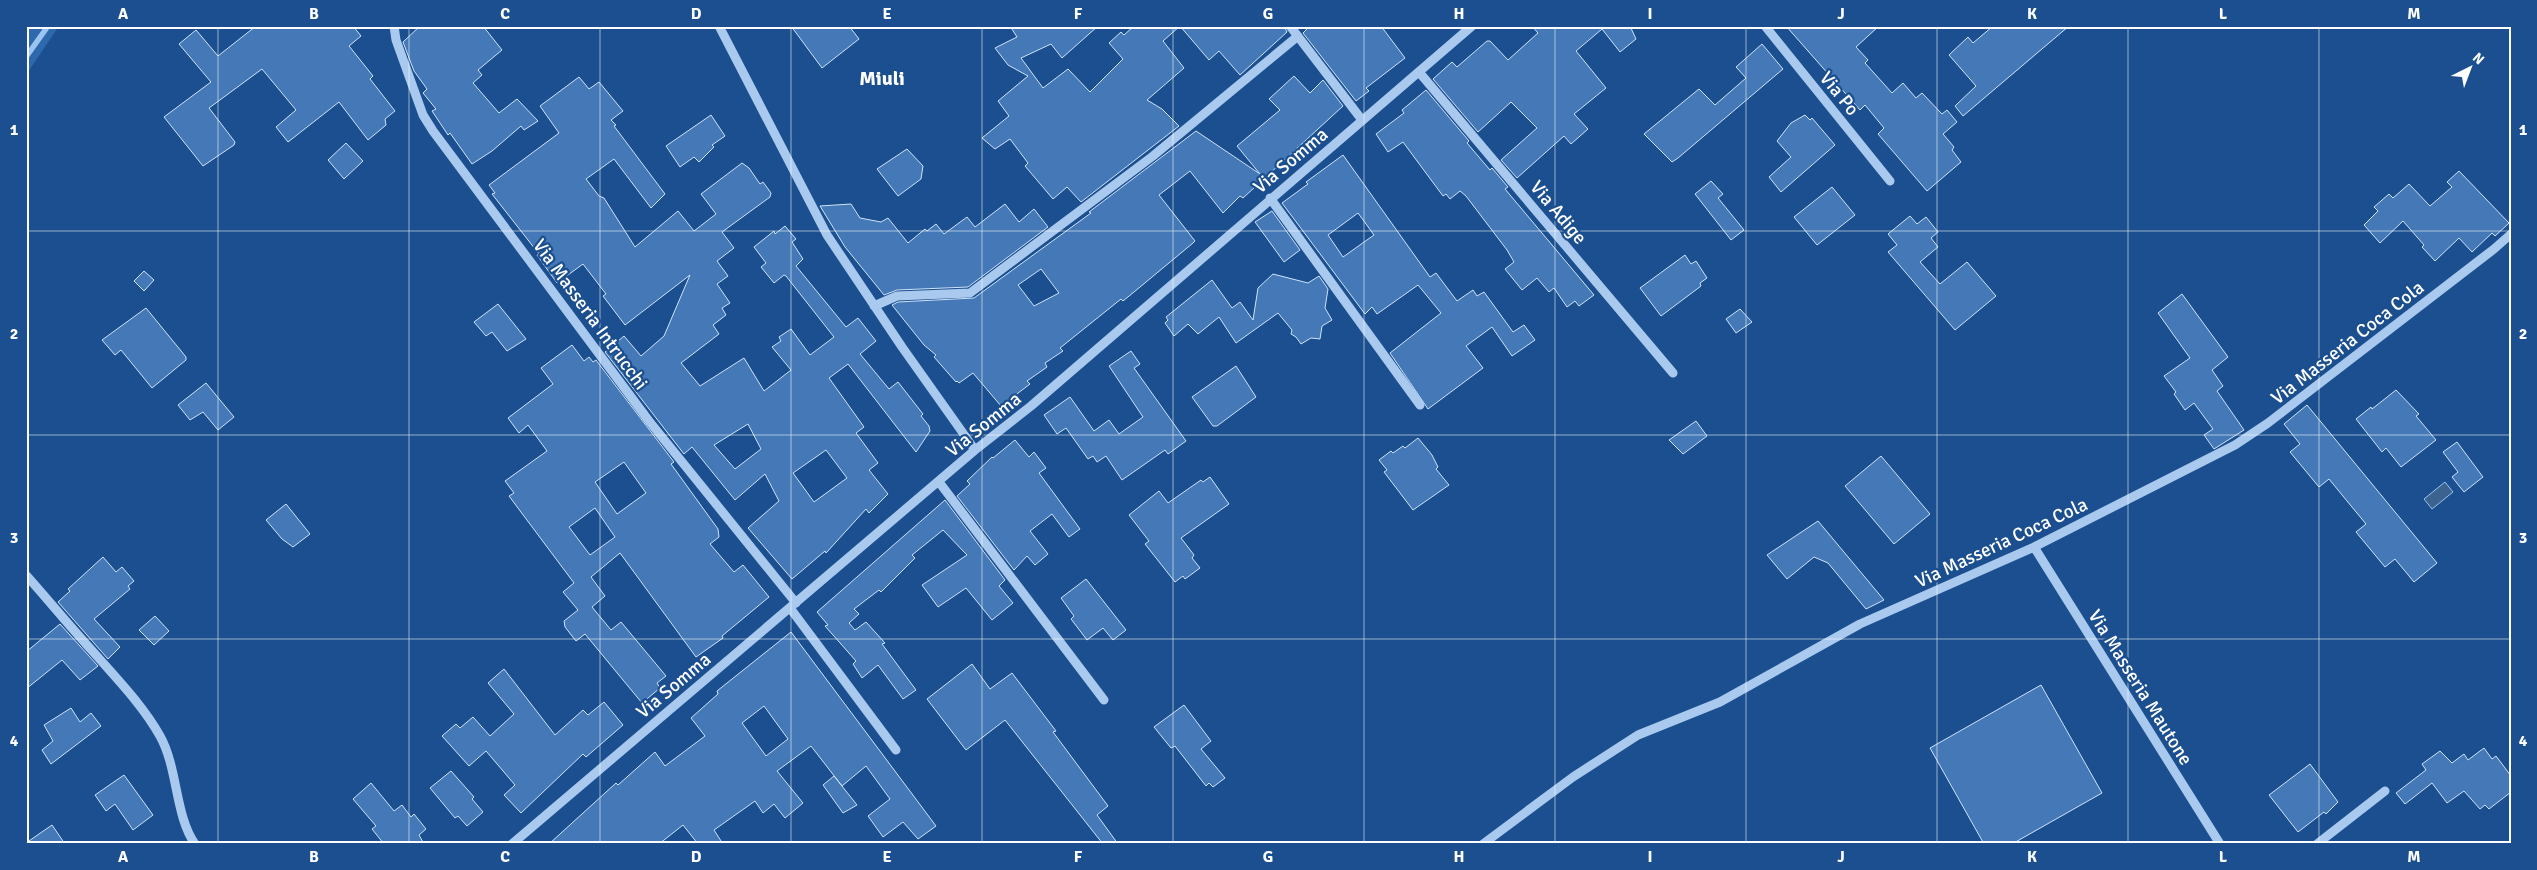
<svg xmlns="http://www.w3.org/2000/svg" width="2537" height="870" font-family="Signika,sans-serif">
	<style>
		.green { fill: #2e69ad }
		.water { fill: #3c6290; stroke: #9cc4f0 }
		.lines { fill: none; stroke-linecap: round; stroke-linejoin: round }
		.stream { stroke: #9cc4f0; stroke-width: 5.5 }
		.building { fill: #4478b7; stroke: #cfe3fa; fill-rule: evenodd }
		.minor { stroke: #a9c9ee; stroke-width: 9 }
		.grid { fill: none; stroke: #fff; stroke-width: 1; stroke-opacity: 0.55 }
		.labels { text-anchor: middle; stroke-width: 4.5; stroke-linejoin: round; paint-order: stroke }
		.street-label { font-size: 19px; fill: #fff; stroke: #1b4f8f }
		.neighbourhood-label { font-size: 20px; font-weight: bold; fill: #fff; stroke: #1b4f8f }
		.neatline { fill: none; stroke: #fff; stroke-width: 2 }
		.grid-label { font-size: 16px; text-anchor: middle; font-weight: bold; fill: #fff }
	</style>
	<rect width="100%" height="100%" fill="#1b4f8f"/>
	<path class="green" d="M26,26H59L26,75Z"/>
	<path class="water" d="M2445,482L2453,492L2432,509L2424,499Z"/>
	<g class="lines">
		<path class="stream" d="M26,57L48,26"/>
	</g>
	<path class="building" d="M256,26H353L361,36L349,46L373,76L370,79L395,111L385,119L386,125L368,140L339,102L288,142L276,127L296,110L262,69L209,108L235,142L234,145L203,166L164,117L211,82L179,44L196,30L218,56Z
		M420,26H483L502,50L478,70L482,75L473,83L499,113L517,99L538,121L524,130L521,126L492,151L472,164L450,133L448,135L432,111L436,109L423,93L427,89L414,71L403,42Z
		M791,26H849L859,39L822,68Z
		M1010,26H1098L1062,58L1051,44L1021,58L1043,88L1068,69L1090,92L1123,59L1109,43L1121,32L1124,35L1134,26H1284L1287,32L1240,75L1219,51L1209,60L1180,26L1163,41L1184,68L1147,100L1162,109L1179,126L1081,202L1067,187L1053,199L1025,166L1028,163L1010,139L995,149L982,138L1009,116L998,101L1028,76L1008,65L995,48L1017,37Z
		M1310,26H1381L1405,58L1366,88L1369,91L1356,101L1303,33Z
		M1532,26H1630L1636,39L1620,52L1602,29L1576,51L1606,88L1574,114L1588,129L1571,144L1564,136L1517,178L1501,160L1537,128L1511,102L1478,132L1433,79L1452,62L1457,67L1487,41H1490L1508,60L1538,33Z
		M1786,26H1879L1856,47L1868,60L1865,63L1892,93L1903,83L1916,98L1922,93L1942,114L1947,110L1957,122L1943,134L1954,147L1952,150L1961,162L1927,191L1878,134L1884,128L1865,105L1860,110Z
		M1993,26H2069L1963,116L1955,106L1976,86L1949,55L1968,37L1973,43Z
		M1762,44L1783,69L1678,158L1672,162L1644,134L1699,89L1715,105L1746,78L1736,67Z
		M1294,76L1310,93L1323,80L1343,106L1243,198L1240,196L1223,213L1190,171L1159,195L1195,241L1193,243L1134,292L1123,301L1121,299L1060,348L1063,351L1045,363L1047,367L1027,381L1030,384L1001,406L973,373L959,383L957,381L956,382L934,357L936,355L924,345L892,305L898,302L974,298L1091,213L1089,212L1196,131L1260,174L1237,146L1280,110L1269,99ZM1041,269L1059,293L1034,306L1018,285Z
		M579,77L589,89L599,82L623,111L611,120L616,125L614,126L665,194L651,208L614,159L586,179L599,196L604,198L635,247L678,211L694,231L716,214L701,194L742,163L749,168L760,184L763,182L771,193L770,197L722,232L734,248L717,261L728,276L717,284L730,303L722,308L726,315L713,325L719,334L681,363L700,386L744,358L764,391L791,370L772,347L781,341L779,337L791,329L810,355L834,337L786,276L784,275L774,283L761,267L766,263L754,247L774,231L775,234L785,226L796,239L792,242L803,259L796,266L846,327L858,318L876,341L860,354L889,389L898,382L923,414L921,416L929,426L930,431L916,452L848,364L829,378L864,427L856,433L878,463L869,470L888,494L869,513L866,509L826,553L825,551L792,579L748,528L779,501L765,474L735,500L692,447L684,454L605,352L624,336L641,356L664,336L690,275L625,325L603,296L606,294L583,264L557,283L537,255L539,254L492,194L495,193L489,185L559,133L540,106ZM748,424L761,449L735,469L714,445ZM826,450L847,478L814,502L793,473Z
		M1426,90L1469,141L1467,143L1490,170L1492,168L1508,187L1505,189L1594,295L1579,306L1575,301L1567,307L1554,288L1549,292L1537,278L1522,290L1505,269L1514,262L1507,250L1466,196L1460,191L1450,199L1446,194L1443,196L1403,142L1388,152L1376,134L1404,113L1402,110Z
		M711,115L725,136L712,145L714,147L699,162L694,157L680,167L666,146Z
		M1805,115L1810,120L1812,118L1835,145L1781,192L1769,177L1791,157L1777,141L1791,123Z
		M346,143L363,161L344,179L328,160Z
		M907,149L923,166L921,179L898,196L877,169Z
		M1343,155L1430,277L1436,273L1457,301L1473,290L1477,296L1484,292L1513,332L1524,325L1535,340L1512,356L1492,327L1466,346L1483,368L1428,409L1390,353L1441,313L1418,285L1377,314L1372,307L1365,314L1282,203L1308,184L1306,182ZM1358,213L1374,235L1343,257L1328,235Z
		M2459,171L2509,223L2495,236L2492,233L2472,252L2459,238L2435,261L2422,247L2424,245L2403,221L2380,243L2364,225L2378,211L2374,207L2389,194L2393,198L2409,184L2430,206L2452,187L2447,182Z
		M1711,181L1723,194L1718,198L1744,230L1731,240L1695,194Z
		M1832,187L1855,215L1817,245L1794,217Z
		M851,204L860,218L881,222L888,218L908,243L925,229L927,231L936,224L944,234L967,217L975,227L1005,204L1019,222L1034,209L1048,227L968,287L897,290L884,295L845,247L820,206Z
		M1272,211L1300,250L1284,262L1255,222Z
		M1910,216L1917,224L1926,217L1938,232L1931,238L1938,247L1920,262L1940,284L1967,262L1996,296L1955,330L1888,252L1897,245L1888,234Z
		M1685,255L1691,264L1696,261L1707,278L1700,283L1701,286L1661,316L1640,288Z
		M144,271L154,280L144,291L134,281Z
		M1273,274L1308,283L1319,276L1328,289L1325,308L1332,320L1322,326L1320,339L1311,338L1301,344L1296,337L1291,334L1292,330L1278,313L1236,343L1219,317L1198,334L1188,324L1174,336L1165,323L1168,320L1166,317L1212,280L1232,308L1240,302L1253,320L1258,288Z
		M2182,294L2228,357L2212,370L2223,386L2217,391L2244,430L2214,449L2204,435L2213,429L2194,403L2185,410L2174,394L2176,392L2164,376L2190,358L2158,313Z
		M498,304L526,339L507,351L492,332L486,336L474,322Z
		M146,308L186,357V360L152,388L121,350L115,355L102,340Z
		M1740,309L1752,322L1736,333L1726,319Z
		M572,345L584,361L589,357L593,362L596,360L674,462L671,464L718,529L719,537L710,544L734,572L743,565L769,597L722,636L723,638L696,657L620,553L591,577L605,596L592,607L611,630L621,622L666,676L657,683L660,688L642,703L585,634L576,641L565,627L564,621L578,610L563,592L574,583L509,496L514,493L505,481L547,451L528,425L519,433L508,418L553,384L541,368ZM624,462L646,493L617,514L595,482ZM595,508L615,537L590,555L569,527Z
		M1131,351L1140,364L1134,368L1186,441L1168,454L1165,450L1122,480L1106,456L1097,462L1093,456L1088,459L1066,428L1057,434L1044,415L1070,397L1094,431L1109,420L1119,434L1143,417L1109,366Z
		M1236,366L1256,397L1217,426H1213L1192,397Z
		M206,383L234,417L218,430L203,412L190,420L178,405Z
		M2396,390L2419,414L2416,416L2436,440L2401,467L2386,448L2382,452L2356,419L2371,407L2372,409Z
		M2307,405L2437,563L2414,582L2395,559L2385,567L2356,532L2366,524L2347,501L2329,479L2319,487L2290,452L2300,444L2284,424Z
		M1696,421L1707,436L1683,454L1669,440Z
		M1418,438L1432,455L1438,467L1436,469L1449,485L1413,510L1384,472L1387,470L1379,460L1391,451L1393,453L1403,446L1405,448Z
		M1015,440L1029,457L1034,452L1046,468L1039,473L1080,529L1069,537L1052,514L1030,531L1048,554L1035,565L1027,556L1014,570L957,496L970,484L967,481L992,457L993,458Z
		M2457,442L2483,477L2464,492L2452,477L2458,472L2443,452Z
		M1881,456L1930,514L1894,544L1845,486Z
		M1210,477L1229,504L1181,538L1194,555L1192,558L1200,568L1185,579L1183,576L1175,582L1145,544L1149,541L1129,515L1159,491L1168,503L1201,480L1203,482Z
		M945,500L1005,580L999,586L1013,603L992,620L966,588L938,607L922,585L967,555L943,530L912,555L915,558L881,592L879,590L854,609L859,614L849,623L855,630L866,622L885,643L882,644L916,690L903,699L878,665L862,678L853,664L856,661L825,626L828,625L817,612Z
		M286,504L310,534L293,547L282,539L266,520Z
		M1818,521L1884,600L1866,609L1828,563L1814,557L1787,579L1767,555Z
		M103,557L116,572L122,567L134,581L128,586L130,589L94,619L120,647L108,659L58,602L70,591L68,589Z
		M1086,579L1126,630L1113,640L1103,628L1087,640L1071,619L1074,616L1061,598Z
		M155,616L169,631L154,645L139,630Z
		M60,624L98,666L80,680L62,660L26,689V652Z
		M791,632L936,826L918,839L903,822L883,837L868,816L890,799L866,766L842,786L811,746L777,771L803,803L785,818L774,804L763,813L755,801L714,830L723,844H698L683,825L659,844H549L616,783L618,785L655,752L665,766L705,736L691,718L718,694L717,691ZM764,706L788,739L766,756L742,723Z
		M972,664L990,689L1012,673L1056,731L1053,732L1108,806L1097,815L1118,844H1103L1005,720L966,750L927,699Z
		M504,669L555,735L583,710L588,715L604,702L623,725L586,757L583,754L521,813L504,795L515,785L486,751L469,766L442,736L456,724L460,728L473,717L490,736L514,714L488,683Z
		M2041,685L2102,793L2012,844H1984L1930,748Z
		M1184,705L1211,741L1201,749L1225,778L1213,787L1209,783L1206,786L1175,746L1171,748L1154,727Z
		M71,708L80,722L91,713L101,726L51,764L42,750L53,741L44,725Z
		M2484,748L2492,759L2496,756L2511,776V792L2489,809L2485,805L2480,809L2464,791L2447,803L2432,783L2405,804L2396,793L2426,770L2422,764L2440,751L2452,763L2464,754L2468,760Z
		M2310,764L2338,802L2326,814L2324,812L2298,832L2269,795Z
		M451,771L474,797L472,799L483,812L467,826L458,816L455,818L430,788Z
		M124,775L153,815L133,830L115,804L106,811L95,795Z
		M834,776L857,805L843,813L823,785Z
		M371,783L394,811L402,805L411,817L414,814L426,829L419,835L424,844H384L372,829L376,826L353,799Z
		M52,825L65,844H26V843Z"/>
	<g class="lines">
		<path class="minor" d="M394,26L396,40L423,115L433,131L649,421L796,603
			M719,26L827,235L902,347L975,450
			M1290,26L1362,120
			M1765,26L1890,181
			M1419,72L1673,373
			M1270,198L1420,405
			M874,306L897,296L970,293L1153,156L1298,36
			M939,482L1104,700
			M2034,547L2220,844
			M26,575C50,602 72,629 96,655C119,681 143,706 160,736C178,768 175,816 195,844
			M790,608L896,750
			M512,844L975,450L1031,406L1472,26
			M1483,844L1573,777L1638,735L1720,702L1860,624L2034,547L2235,445L2268,423L2494,249L2511,234
			M2317,844L2385,791"/>
	</g>
	<path class="grid" d="M218,26V844M409,26V844M600,26V844M791,26V844M982,26V844M1173,26V844M1364,26V844M1555,26V844M1746,26V844M1937,26V844M2128,26V844M2319,26V844M26,231H2511M26,435H2511M26,639H2511"/>
	<g class="labels">
		<g class="street-label">
			<text transform="translate(1840 93) rotate(51)" y="7">Via Po</text>
			<text transform="translate(1290 160) rotate(-40)" y="7">Via Somma</text>
			<text transform="translate(1559 212) rotate(50)" y="7">Via Adige</text>
			<text transform="translate(591 314) rotate(54)" y="7">Via Masseria Intrucchi</text>
			<text transform="translate(2347 342) rotate(-38)" y="7">Via Masseria Coca Cola</text>
			<text transform="translate(983 424) rotate(-39)" y="7">Via Somma</text>
			<text transform="translate(2001 542) rotate(-25)" y="7">Via Masseria Coca Cola</text>
			<text transform="translate(673 685) rotate(-40)" y="7">Via Somma</text>
			<text transform="translate(2141 687) rotate(58)" y="7">Via Masseria Mautone</text>
		</g>
		<g class="neighbourhood-label">
			<text x="882" y="85">Miuli</text>
		</g>
	</g>
	<rect width="2537" height="870" fill="none" stroke="#1b4f8f" stroke-width="55"/>
	<g transform="translate(2470 68) rotate(42)" stroke="#1b4f8f" stroke-width="4" paint-order="stroke">
	<path d="M0-4L9 19L0 12L-9 19Z" fill="#ffffff"/>
	<text y="-8" font-size="14" font-weight="bold" text-anchor="middle" fill="#ffffff">N</text>
	</g>
	<rect x="28" y="28" width="2482" height="814" class="neatline"/>
	<g class="grid-label">
		<text x="123" y="19">A</text>
		<text x="314" y="19">B</text>
		<text x="505" y="19">C</text>
		<text x="696" y="19">D</text>
		<text x="887" y="19">E</text>
		<text x="1078" y="19">F</text>
		<text x="1268" y="19">G</text>
		<text x="1459" y="19">H</text>
		<text x="1650" y="19">I</text>
		<text x="1841" y="19">J</text>
		<text x="2032" y="19">K</text>
		<text x="2223" y="19">L</text>
		<text x="2414" y="19">M</text>
		<text x="14" y="135">1</text>
		<text x="2523" y="135">1</text>
		<text x="14" y="339">2</text>
		<text x="2523" y="339">2</text>
		<text x="14" y="543">3</text>
		<text x="2523" y="543">3</text>
		<text x="14" y="746">4</text>
		<text x="2523" y="746">4</text>
		<text x="123" y="862">A</text>
		<text x="314" y="862">B</text>
		<text x="505" y="862">C</text>
		<text x="696" y="862">D</text>
		<text x="887" y="862">E</text>
		<text x="1078" y="862">F</text>
		<text x="1268" y="862">G</text>
		<text x="1459" y="862">H</text>
		<text x="1650" y="862">I</text>
		<text x="1841" y="862">J</text>
		<text x="2032" y="862">K</text>
		<text x="2223" y="862">L</text>
		<text x="2414" y="862">M</text>
	</g>
</svg>
